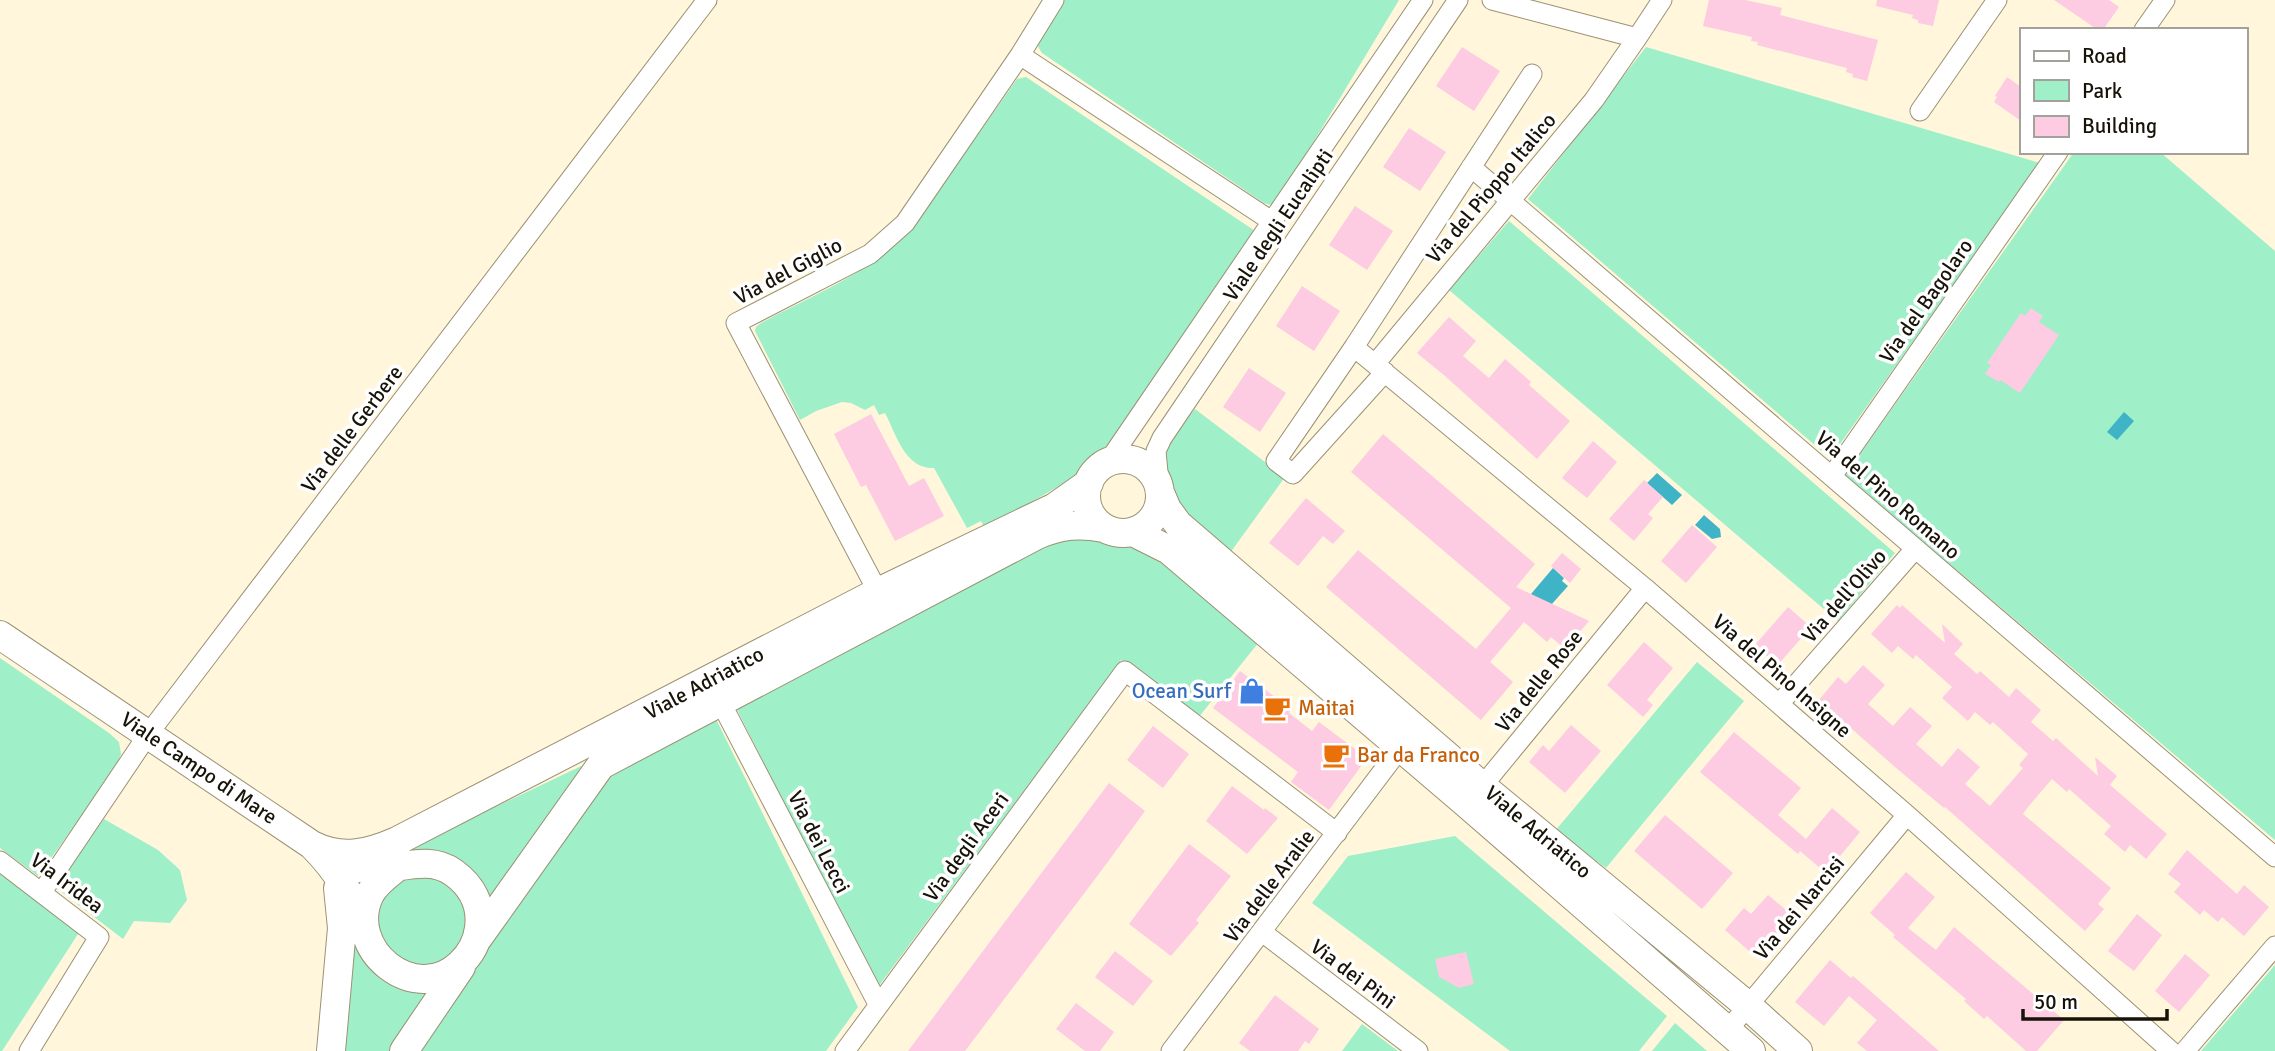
<svg xmlns="http://www.w3.org/2000/svg" width="2275" height="1051" font-family="Signika,sans-serif">
	<style>
		.green { fill: #9fefc8 }
		.water { fill: #40b4c7 }
		.building { fill: #fdcbe2 }
		.lines { fill: none; stroke-linecap: round; stroke-linejoin: round }
		.street-casing { stroke: #9b9173; stroke-width: 21 }
		.secondary-casing { stroke: #9b9173; stroke-width: 30 }
		.street { stroke: #fff; stroke-width: 19 }
		.secondary { stroke: #fff; stroke-width: 28 }
		.labels { text-anchor: middle; stroke-width: 7; stroke-linejoin: round; paint-order: stroke }
		.street-label { font-size: 21px; fill: #171308; stroke: #fff }
		.shop-label { font-size: 21px; fill: #366cbe; stroke: #fff; text-anchor: end }
		.food-label { font-size: 21px; fill: #c56008; stroke: #fff; text-anchor: start }
	</style>
	<rect width="100%" height="100%" fill="#fff6dc"/>
	<path class="green" d="M1062,0H1399L1278,201L1271,205L1264,203L1042,53L1037,45L1038,39Z
		M1646,47L2040,163L1830,458L1528,199Z
		M1026,77L1255,231L1114,438L1080,472L1059,486L985,529L981,521L967,528L934,468C905,469 897,436 885,413L879,415L874,405L865,410L851,403L842,402L816,411L800,420L755,331L756,327L761,323C813,295 870,273 911,230L1017,79Z
		M2074,152H2160L2275,251V840L1845,475Z
		M1509,221L1895,553L1838,621L1449,290Z
		M1195,409L1285,477L1230,553L1192,525L1168,491L1166,450L1178,430Z
		M1080,536H1108L1157,554L1259,642L1198,718L1121,660L878,987L736,708L1045,544Z
		M0,658L109,733L119,742L121,754L114,771L38,876L0,848Z
		M1697,662L1744,701L1606,868L1555,831Z
		M715,717L858,1007L826,1051H416L605,777Z
		M596,759L491,908L487,898L384,860Z
		M104,819L158,850L180,870L187,900L170,923L134,921L123,939L55,887Z
		M1455,836L1667,1016L1639,1051H1510L1312,903L1348,856Z
		M0,871L80,931L2,1051H0Z
		M431,874C439,879 454,884 459,891C482,924 453,977 411,965C373,954 366,902 399,880C407,875 422,876 431,874Z
		M352,926C370,976 377,988 432,992L393,1051H342Z
		M2275,965V1051H2201Z
		M1675,1023L1707,1051H1652Z
		M1362,1024L1398,1051H1342Z"/>
	<path class="water" d="M2124,412L2134,421L2117,440L2107,432Z
		M1657,473L1682,495L1672,505L1647,483Z
		M1704,515L1720,529L1721,537L1712,539L1695,525Z
		M1553,568L1564,578L1562,581L1568,586L1543,614L1531,594Z"/>
	<path class="building" d="M1709,0H1745L1782,8L1780,15L1878,40L1867,81L1852,77L1853,74L1846,72L1847,68L1757,45L1758,42L1751,41L1752,37L1703,26Z
		M1877,0H1939L1933,26L1918,23V20L1912,18L1913,15L1876,6Z
		M2054,0H2109L2119,7L2103,30H2098Z
		M1462,47L1500,71L1474,111L1436,86Z
		M2007,77L2021,87V121L1994,102L1997,97L1995,96Z
		M1409,128L1446,152L1420,191L1383,167Z
		M1355,206L1393,231L1367,270L1329,245Z
		M1302,286L1340,311L1314,351L1276,326Z
		M2031,308L2043,316L2039,322L2059,335L2020,393L2000,380L1999,382L1985,374L1991,365L1987,363L2021,313L2025,316Z
		M1449,317L1476,341L1463,356L1489,378L1505,359L1531,382L1529,385L1570,421L1537,459L1445,376L1417,353Z
		M1249,368L1286,393L1260,432L1223,407Z
		M871,414L909,486L924,478L944,516L895,541L866,485L861,487L834,434Z
		M1383,434L1535,564L1516,587L1589,621L1565,649L1551,637L1547,642L1524,622L1490,662L1513,682L1481,720L1326,587L1358,550L1476,649L1511,608L1351,472Z
		M1593,441L1617,462L1587,498L1562,478Z
		M1644,480L1663,497L1648,514L1653,518L1634,541L1609,519Z
		M1306,498L1345,531L1333,544L1323,536L1298,566L1269,543Z
		M1692,525L1717,547L1686,583L1661,561Z
		M1562,553L1581,569L1570,583L1551,566Z
		M1897,605L1900,608L1902,605L1945,643L1942,624L1963,644L1954,654L1977,674L1980,671L2009,697L2016,688L2041,710L2031,722L2053,741L2056,738L2098,776L2095,757L2117,776L2110,785L2167,834L2146,859L2130,845L2125,852L2104,834L2111,826L2069,789L2067,792L2052,779L2028,807L2023,814L2111,888L2098,904L2104,909L2085,931L1945,807L1944,808L1895,767L1819,700L1838,677L1846,684L1863,665L1885,685L1868,704L1893,726L1910,707L1932,726L1916,744L1942,767L1958,748L1980,767L1965,784L1990,806L2023,768L2019,765L2028,754L1993,722L1990,725L1975,712L1968,721L1942,698L1952,687L1916,655L1913,659L1898,646L1892,653L1871,634Z
		M1788,607L1811,627L1777,666L1755,645Z
		M1644,642L1673,668L1647,700L1653,705L1643,717L1607,685Z
		M1240,671L1291,709L1289,713L1312,731L1319,722L1367,758L1329,810L1291,782L1298,772L1213,708Z
		M1571,725L1601,751L1565,793L1529,762L1543,745L1549,751Z
		M1153,726L1189,754L1163,788L1127,760Z
		M1734,732L1801,788L1778,815L1806,839L1832,808L1860,832L1826,873L1800,851L1798,854L1700,772Z
		M1109,783L1145,811L1104,867L965,1051H908Z
		M1232,786L1264,810L1265,808L1278,818L1247,854L1206,821Z
		M1665,815L1733,873L1702,909L1634,851Z
		M1189,844L1231,876L1196,920L1199,923L1171,956L1129,924Z
		M2187,850L2237,894L2244,885L2269,907L2244,936L2222,917L2218,922L2204,910L2200,915L2174,892L2181,884L2168,874Z
		M1906,872L1935,897L1908,928L1936,950L1954,927L2064,1020L2037,1051H2026L1987,1016L1984,1019L1964,1001L1966,999L1893,937L1895,935L1870,913Z
		M1768,895L1792,915L1756,957L1725,930L1744,908L1751,914Z
		M2137,914L2162,935L2134,971L2108,951Z
		M1115,951L1153,981L1133,1006L1095,977Z
		M1466,952L1474,984L1459,988L1439,977L1435,959Z
		M2185,954L2210,975L2179,1012L2155,991Z
		M1830,960L1851,978L1853,976L1939,1051H1867L1857,1043L1877,1020L1849,996L1824,1026L1795,1002Z
		M1275,995L1319,1029L1309,1044L1305,1041L1298,1051H1250L1239,1043Z
		M1076,1003L1114,1032L1100,1051H1085L1056,1029Z"/>
	<g class="lines">
		<g class="street-casing">
			<path id="street" d="M1492,0L1637,38L1662,0
				M2144,30L2165,0
				M1020,55L1273,222
				M1920,111L1997,0
				M1471,167L2275,857
				M1354,347L1645,588L1907,815L2171,1051
				M1375,364L1594,100L1637,38
				M1385,372L1293,474L1276,461L1354,347L1532,74
				M1108,462L1423,0
				M1832,476L2058,152
				M1159,483L1156,451L1162,438L1458,0
				M878,592L736,323L870,254L905,223L1020,55L1054,0
				M720,701L878,1004
				M1779,704L1915,549
				M1475,795L1645,588
				M0,861L99,937L29,1051
				M42,892L149,733L707,0
				M1262,932L1418,1051
				M1727,1031L1907,815
				M845,1051L1125,671L1337,833
				M1171,1051L1401,747
				M2185,1051L2275,946"/>
		</g>
		<g class="secondary-casing">
			<path id="secondary" d="M1086 496a37 37 0 1 1 74 0a37 37 0 1 1-74 0Z
				M1161,495L1167,509L1178,524L1482,786L1747,1005L1798,1051
				M1133,532L1169,550L1467,804L1751,1051
				M0,635L312,845C340,873 351,895 365,931
				M312,845C342,860 367,854 397,841L878,592L1055,507L1089,483
				M341,861C379,884 420,848 454,873C472,886 482,905 479,928C477,943 471,954 460,964C415,1007 343,949 370,894C376,883 387,875 396,868
				M478,938L601,765L1037,535C1061,525 1079,523 1104,528
				M331,1051L342,928L338,888
				M404,1051L461,967"/>
		</g>
		<use href="#street" class="street"/>
		<use href="#secondary" class="secondary"/>
	</g>
	<defs>
		<g id="shop-bare" transform="scale(2.1)"><path d="M-5-2.5h2.3a2.7 3.5 0 0 1 5.4 0H5L5.5 6h-11ZM-1.5-2.5h3a1.5 2.3 0 0 0-3 0Z" fill="#3f7fe0" stroke="#fff" stroke-width="2.5" paint-order="stroke"/></g>
		<g id="cafe-bare" transform="scale(2.1)"><path d="M-5.5-4.5H6V0H3Q3 3.5 0 3.5H-2.5Q-5.5 3.5-5.5 0ZM3-3.2v2h1.7v-2ZM-6 4.5H4V6H-6Z" fill="#e8710a" stroke="#fff" stroke-width="2.5" paint-order="stroke"/></g>
	</defs>
	<g fill-rule="evenodd">
		<use href="#shop-bare" x="1252" y="691"/>
		<use href="#cafe-bare" x="1277" y="708"/>
		<use href="#cafe-bare" x="1336" y="755"/>
	</g>
	<g class="labels">
		<g class="street-label">
			<text transform="translate(1491 188) rotate(-50)" y="7">Via del Pioppo Italico</text>
			<text transform="translate(1278 225) rotate(-56)" y="7">Viale degli Eucalipti</text>
			<text transform="translate(788 271) rotate(-28)" y="7">Via del Giglio</text>
			<text transform="translate(1926 301) rotate(-55)" y="7">Via del Bagolaro</text>
			<text transform="translate(352 429) rotate(-53)" y="7">Via delle Gerbere</text>
			<text transform="translate(1888 495) rotate(41)" y="7">Via del Pino Romano</text>
			<text transform="translate(1844 596) rotate(-49)" y="7">Via dell'Olivo</text>
			<text transform="translate(1782 676) rotate(41)" y="7">Via del Pino Insigne</text>
			<text transform="translate(1539 681) rotate(-51)" y="7">Via delle Rose</text>
			<text transform="translate(704 683) rotate(-28)" y="7">Viale Adriatico</text>
			<text transform="translate(199 768) rotate(34)" y="7">Viale Campo di Mare</text>
			<text transform="translate(1538 832) rotate(40)" y="7">Viale Adriatico</text>
			<text transform="translate(819 842) rotate(63)" y="7">Via dei Lecci</text>
			<text transform="translate(966 847) rotate(-54)" y="7">Via degli Aceri</text>
			<text transform="translate(67 883) rotate(37)" y="7">Via Iridea</text>
			<text transform="translate(1269 886) rotate(-53)" y="7">Via delle Aralie</text>
			<text transform="translate(1799 908) rotate(-50)" y="7">Via dei Narcisi</text>
			<text transform="translate(1353 974) rotate(37)" y="7">Via dei Pini</text>
		</g>
		<g class="shop-label">
			<text x="1231" y="698">Ocean Surf</text>
		</g>
		<g class="food-label">
			<text x="1298" y="715">Maitai</text>
			<text x="1357" y="762">Bar da Franco</text>
		</g>
	</g>
	<rect x="2020" y="28" width="228" height="126" fill="#ffffff" stroke="#a2a19c" stroke-width="2"/>
	<rect x="2034" y="51" width="35" height="10" fill="#ffffff" stroke="#a2a19c" stroke-width="2"/>
	<text x="2082" y="63" font-size="21" fill="#171308">Road</text>
	<rect x="2034" y="80" width="35" height="21" fill="#9fefc8" stroke="#a2a19c" stroke-width="2"/>
	<text x="2082" y="98" font-size="21" fill="#171308">Park</text>
	<rect x="2034" y="116" width="35" height="21" fill="#fdcbe2" stroke="#a2a19c" stroke-width="2"/>
	<text x="2082" y="133" font-size="21" fill="#171308">Building</text>
	<path d="M2023 1009v10h144v-10" fill="none" stroke="#171308" stroke-width="3.5"/>
	<text x="2034" y="1009" font-size="21" fill="#171308" stroke="#ffffff" stroke-width="5" paint-order="stroke">50 m</text>
</svg>
